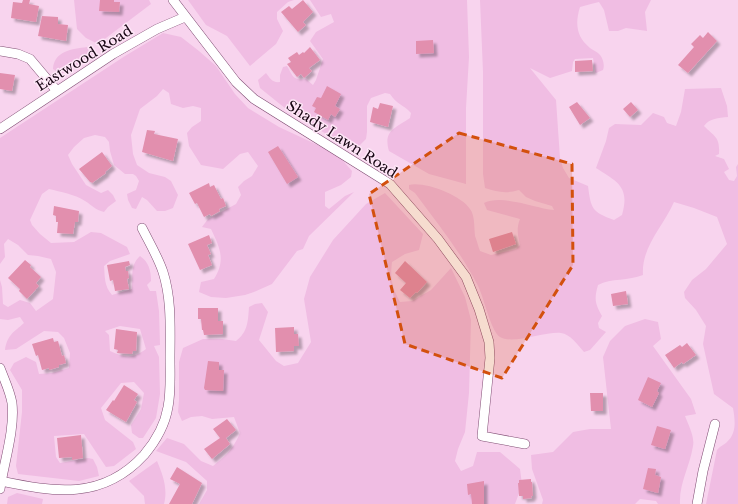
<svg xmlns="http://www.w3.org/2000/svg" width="738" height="504" font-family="'Libre Baskerville',serif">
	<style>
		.green { fill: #f0bde3; fill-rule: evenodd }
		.building { fill: #e28fae; filter: url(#shadow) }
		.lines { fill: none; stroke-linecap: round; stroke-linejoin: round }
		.street-casing { stroke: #804e74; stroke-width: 10 }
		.street { stroke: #fff; stroke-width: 9 }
		.marked { fill: #d3500d; fill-opacity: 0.2; stroke: #d3500d; stroke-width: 3; stroke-dasharray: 8 5; stroke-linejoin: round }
		.labels { text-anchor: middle; stroke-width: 3; stroke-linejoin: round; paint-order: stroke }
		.street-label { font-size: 14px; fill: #160412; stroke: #fee6f7 }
	</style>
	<defs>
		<filter id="shadow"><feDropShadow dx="3.5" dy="3.5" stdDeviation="1" flood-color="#0004"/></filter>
	</defs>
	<rect width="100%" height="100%" fill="#f8d4ee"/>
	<path class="green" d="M74,0H149L151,4L98,44L86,38L77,29Z
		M188,0H294L288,2L277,12V19L283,31L276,44L250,66L227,36L206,25Z
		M310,0H467L469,57L466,108V184L429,174L389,151C383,131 395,128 410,118L411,113C403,104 397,105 390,94L385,93L371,98L367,106V132L366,139L358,147L348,146L333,138L291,113L260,88L258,80L266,73C270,78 272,83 280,82V75L283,67L287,66C293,76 293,81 306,79L313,85L316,80L323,59L310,41L316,32L334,22L331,14L321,17Z
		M480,0H651L645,12L647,31L626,28L618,31H609L604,10L599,2L591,4L580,7C575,23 576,37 590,48C592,50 596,51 598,53C603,57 605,65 603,70L596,73L595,72L593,58L575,59L573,62L572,71L550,78L530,68L556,100L560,158L563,168L569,178L588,186C591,209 592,212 614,220L622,215C630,187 618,182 596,168L606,141L609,128L615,124L641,125L653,113L664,117L667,123L676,126L681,112L685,89L721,88L727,106L728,117C718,118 710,118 704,126C715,137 720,137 719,154L715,156L724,159L729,169L724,172L729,180L734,181L737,176L736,167L738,164V504H706L717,450C720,446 724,445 727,442C737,433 735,420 733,408L714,394L703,344L706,326L696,310L685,298L684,292L692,280L706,269L727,244L717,217L694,208L674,202C663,227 641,247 643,275C629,281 611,278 598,285C594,299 595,304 602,316L598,323L599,328L606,332L590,350L584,352C578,345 570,334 561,333C547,331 512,345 500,337C490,330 484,296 477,284C460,251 437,223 415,193L409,189V185C424,181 461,195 470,209C475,215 474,228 475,236C477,241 478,246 480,251L491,255L516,249L520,245C518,235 516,229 520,219L487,210L484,203C502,194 534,208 554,210L552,206L535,201L526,197L519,190C505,194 498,192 485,188L483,174V72Z
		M163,33L181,37L199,51L216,66L235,94L248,108L279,127L337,154L352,171L351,177L341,185L325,192V206L329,209L345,196L354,192L309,236L303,249L297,251L272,284L254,292L245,295L226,298L211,297L199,292L201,282L214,279C226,260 220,248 211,229L202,227L208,219L236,204L241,195L238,187L244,181L252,176L258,166L248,152L240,154L223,169L201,165L189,146L187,133L192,127L201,121V108L193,106L183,108L171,104L169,93L163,89L157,96L140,109L131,135L133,154L137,165L149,173L165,177L171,181L178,195L173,208L165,211H157L147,200L142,197L136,209L132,208L128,200L127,194L136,190L139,181L136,176L133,174H125L114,165L110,151L109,142L105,137L95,135L84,138L74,147L68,155L72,164L86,185L101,193L108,190L113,195L116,201L108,207L104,212C95,210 92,205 85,201C74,194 61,192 49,189L42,194L30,220L32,225L40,234L51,243L74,242L91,232L101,233L127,247L130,254L110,261L104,266C105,277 104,286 112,295L132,289C133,276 130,265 140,256C149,262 151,271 151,281L147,285L150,291H156L159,311L160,345L154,346L159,357L160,394L156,418L143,438H139L132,433L131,425L141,409L144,393L134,382L121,383L101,408L105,420L133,442L136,449L114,466L106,467L84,434L54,436L56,457L60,463L88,458L93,459L97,467L99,476L79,481L18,474L16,466L22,412V390L10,370L14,363L26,357L36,362L39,374L52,373L69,368L70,353L64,338L58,332L44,331L16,349L5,350C7,335 14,332 24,323L20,317L8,320L0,319V280L2,287L3,304L8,307L20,300L30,303L36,311L53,299L56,272L51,259L38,256L28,255L18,245L8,239L4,244L5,257L0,264V138L125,56ZM120,326L140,329L146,349C133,359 125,358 110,351L109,335L105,331Z
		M87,47L95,52L69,71L61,74L53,69C54,51 72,49 87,47Z
		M385,193L423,234L419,250L405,254L392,262C390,279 392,287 400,302L412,301L431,290L451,268L465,297L471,320L469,393L465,432L458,449L455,461L461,471L473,466L477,452H500L520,469L522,485L515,504H199L207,490V481L186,462L156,451L167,438L184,444L201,461L213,466C227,455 233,449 240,433L234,417L212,419L202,416L191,417L182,421L178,412L179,400V362L183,348L203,339H222L236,341C248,332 248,321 249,307L255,304L262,303L268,312L259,340L276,361L284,366L298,363L311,342L304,299L310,277L333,240L366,204Z
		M645,319L658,322L661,339L653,346L691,399L696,414L685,416C688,424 695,437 693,446C690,466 679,483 680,504H658L656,501L640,499L635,504H542L543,500L532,469L531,455L553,452L573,432L590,429H611L603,357L610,341L625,326Z
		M157,461C163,475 168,489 164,504H145L144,496L129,481Z
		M17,493L43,499L42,504H7L8,497Z"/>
	<path class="building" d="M23,0H30L29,4L39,6L36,22L11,18L13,2L22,3Z
		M100,0H114V2H120L119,12L99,11Z
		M303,0L313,12L303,22L306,25L298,32L281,12L289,6L292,9Z
		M42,16L58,17V24L68,25L66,41L38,36Z
		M708,32L717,41L688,73L678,65L694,47L691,44L700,35L703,38Z
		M433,40L434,53L416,54V41Z
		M310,47L320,60L309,68L312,71L304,78L301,74L297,77L287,64L291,62L288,58L297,52L299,55L303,52L304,53Z
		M592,60L593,71L575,72V61Z
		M0,73L15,75L12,91L0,89Z
		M327,86L341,94L335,106L340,109L335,117L331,114L328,120L314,112L316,108L312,106L317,97L321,98Z
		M577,102L590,118L580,125L569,107Z
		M631,102L638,110L630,117L623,109Z
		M380,103L393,106L388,127L370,122L373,107L378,109Z
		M147,130L155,131L154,134L178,139L173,161L142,152Z
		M278,146L298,177L287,184L268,152Z
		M102,152L112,166L105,172L106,173L92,183L91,182H90L79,169Z
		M209,183L210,187L214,185L221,199L223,198L226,206L219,209L220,211L211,216L210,214L204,217L197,203L195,204L189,193Z
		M54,206L79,211L78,222H75L73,234L57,233L58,222H56V216L53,215Z
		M512,232L516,244L493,252L489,239Z
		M209,235L212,243L207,245L211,254L208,255L212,265L200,270L188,244Z
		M25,260L31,265L30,267L41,277L36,283L39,286L27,299L19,291L20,289L8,278Z
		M129,261L130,265L125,267L126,271H128L129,278L127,279L129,289L115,291L113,280L110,281L107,265Z
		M405,261L427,282L417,293L416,292L410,298L400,290L406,283L395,273Z
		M626,291L628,304L613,306L611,294Z
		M198,308H218V321H223V334L204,335L203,330H202L201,319H198Z
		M294,327V334H298L299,346H294V351L276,352L275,328Z
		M116,329L137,332L136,351H133L132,354L117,353L118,350L114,349Z
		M53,338L54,342L58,341L62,356L64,355L66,363L59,365V367L49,370V368L42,370L38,355L36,356L32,344Z
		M687,343L696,355L683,364L682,362L674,368L665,355L680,345L682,347Z
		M208,361L219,362V370H224L223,391L205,390L204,388Z
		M648,377L661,383L657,391L659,393L652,407L638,400Z
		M124,385L138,394L134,400L137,402L126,422L106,410L113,400L114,401Z
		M590,393H603V411H591Z
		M227,419L236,430L226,438L230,444L212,459L204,449L220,438L213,429Z
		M657,426L671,430L665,449L651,445Z
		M81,435L83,458L72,460V457L59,458L57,438Z
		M177,467L202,483L192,504H169L180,484L170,479Z
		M648,468L656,469L655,475L661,477L658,493L643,489Z
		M531,479V482H532L533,496H531L532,498L523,499V496H519L518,483H519V480Z
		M484,481V504H472L471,494L468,495L467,484Z"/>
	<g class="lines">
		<g class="street-casing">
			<path id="street" d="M173,0L236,82L254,99L390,184L438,239L466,277L479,309L489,342L490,358L482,436L525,444
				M0,51L18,54L30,59L57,91
				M0,129L113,54L157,29L185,17
				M0,368C4,379 10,391 12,403C15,430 4,462 0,489
				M0,481C54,492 102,501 144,455C155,442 165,425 168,407C171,392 170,375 170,359C170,330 172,300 163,272C158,257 149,242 142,228
				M697,504L703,471L715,424"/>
		</g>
		<use href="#street" class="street"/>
	</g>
	<path class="marked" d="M459,133L572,164L573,265L502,378L405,344L369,194Z"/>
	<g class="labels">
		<g class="street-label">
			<text transform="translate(84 58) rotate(-32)" y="5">Eastwood Road</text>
			<text transform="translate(342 139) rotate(33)" y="5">Shady Lawn Road</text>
		</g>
	</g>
</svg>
